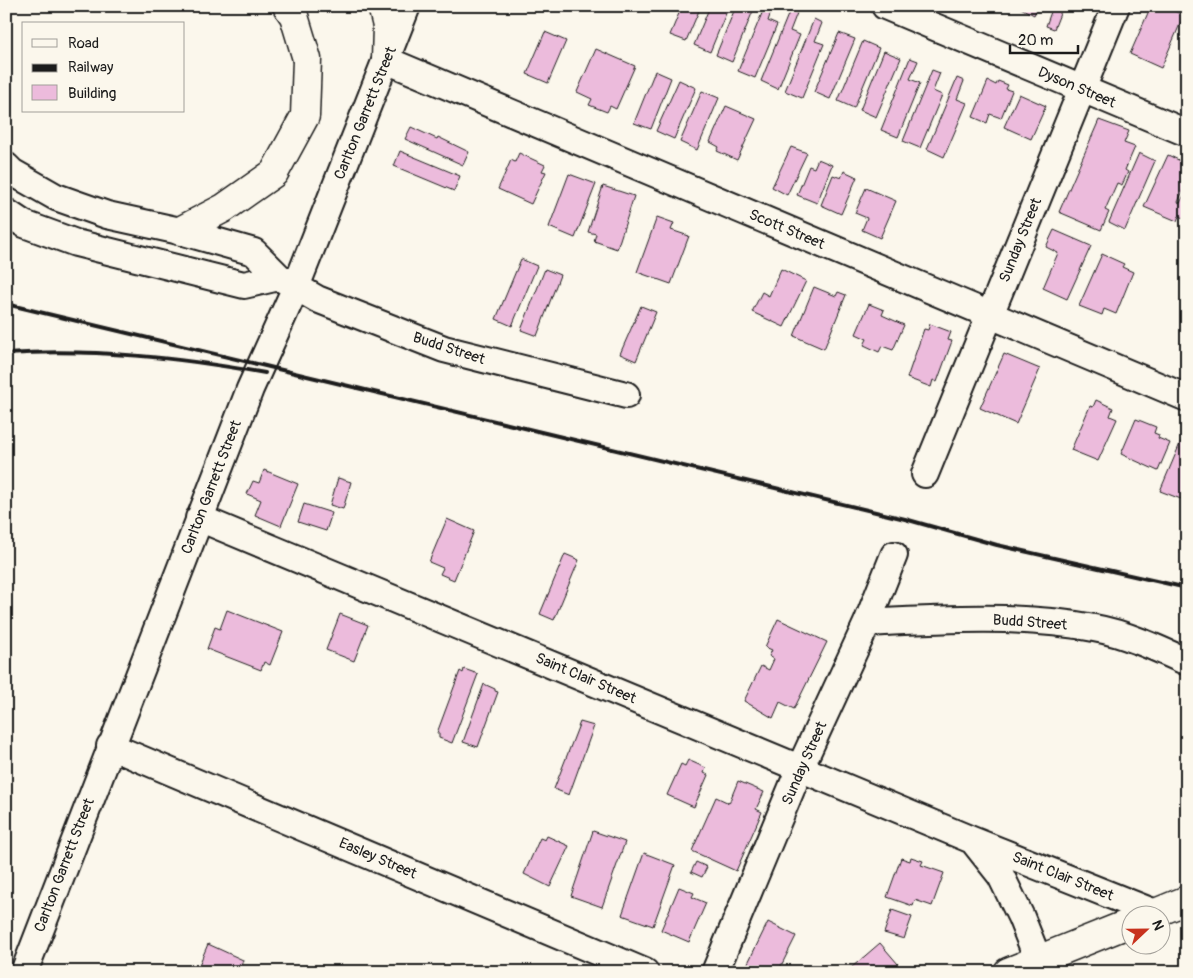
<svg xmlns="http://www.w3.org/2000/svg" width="1193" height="978" font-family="Pangolin,sans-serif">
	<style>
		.building { fill: #ecbbdc; stroke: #1c1c1c }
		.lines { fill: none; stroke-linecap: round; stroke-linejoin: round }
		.minor-casing { stroke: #1c1c1c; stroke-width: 30 }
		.tertiary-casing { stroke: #1c1c1c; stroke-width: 31 }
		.primary-casing { stroke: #1c1c1c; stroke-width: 31 }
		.minor { stroke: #fbf7ec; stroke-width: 26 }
		.tertiary { stroke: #fbf7ec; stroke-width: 28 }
		.primary { stroke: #fbf7ec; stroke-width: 28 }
		.rail { stroke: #1c1c1c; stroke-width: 4 }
		.labels { text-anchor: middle; stroke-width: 4; stroke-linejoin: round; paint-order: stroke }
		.street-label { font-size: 15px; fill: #1c1c1c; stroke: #fbf7ec }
	</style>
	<rect width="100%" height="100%" fill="#fbf7ec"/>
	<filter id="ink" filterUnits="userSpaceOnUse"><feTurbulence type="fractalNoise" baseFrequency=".02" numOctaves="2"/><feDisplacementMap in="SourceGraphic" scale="10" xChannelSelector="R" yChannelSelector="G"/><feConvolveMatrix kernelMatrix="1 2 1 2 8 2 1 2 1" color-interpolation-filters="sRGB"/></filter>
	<g filter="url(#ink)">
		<path class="building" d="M682,6H701L686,41L670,35Z
			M710,6H729L710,52L694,45Z
			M736,6H755L732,62L716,55Z
			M765,6H773L768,21L777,25L755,78L738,71Z
			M1017,6H1038L1034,15Z
			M1053,6H1063L1054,29L1046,26Z
			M1151,6H1168L1167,8L1184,15L1161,68L1130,54Z
			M790,10L797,13L790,31L800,35L778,89L761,81Z
			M814,19L822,23L815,41L824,44L802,98L785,91Z
			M545,32L566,41L548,83L527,74Z
			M839,33L855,39L830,99L814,92Z
			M863,41L879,48L854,108L838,101Z
			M596,49L635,66L616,109L610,106L607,112L589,105L592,99L577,92Z
			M884,51L901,58L876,117L860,110Z
			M910,58L918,61L910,79L920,83L898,137L881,130Z
			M932,70L940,73L933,91L942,95L920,148L903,141Z
			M655,71L671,78L651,129L634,123Z
			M957,78L964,81L957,99L967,103L944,157L927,149Z
			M679,80L696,88L674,139L656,131Z
			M988,81L996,85L998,81L1008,85L1006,89L1012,91L1001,118L990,114L987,123L973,117Z
			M702,91L719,98L697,150L680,142Z
			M1019,94L1046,106L1031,139L1004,127Z
			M726,106L756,119L737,160L717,151L719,147L710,142Z
			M1099,120L1129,131L1124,143L1135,147L1125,170L1128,172L1122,185L1117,183L1105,210L1109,212L1101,230L1059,212Z
			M411,127L437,139L438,137L469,152L463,165L405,139Z
			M791,147L807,153L787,195L772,187Z
			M400,151L460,176L454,191L394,166Z
			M519,153L545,165L542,171L546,172L531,204L498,189L511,160L515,162Z
			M1139,153L1155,161L1125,230L1109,222Z
			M1168,155L1187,164V182L1178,202L1180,203L1184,195L1187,196V220L1179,216L1177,221L1144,207Z
			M818,159L832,165L817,203L797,195L809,166L814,168Z
			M844,171L857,177L841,214L821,205L833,175L841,178Z
			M569,174L596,184L575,238L549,227Z
			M603,186L634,196L617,249L594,241L596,234L588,232Z
			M866,188L896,201L880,238L862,230L867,218L855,213Z
			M657,217L674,223L671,230L689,236L671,284L637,272Z
			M1054,230L1091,246L1067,299L1043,288L1058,253L1046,247Z
			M1102,254L1124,264L1122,267L1133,272L1116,314L1104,309L1102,315L1079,306Z
			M521,259L537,266L512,326L496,319Z
			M545,269L560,275L537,336L521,330Z
			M781,269L806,281L784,327L752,312L762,292L769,296Z
			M814,287L836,296L838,292L846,295L824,349L794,336Z
			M869,304L884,310L882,315L904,325L893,350L882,346L879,352L864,345L867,339L856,334Z
			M641,306L656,312L636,361L620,354Z
			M930,324L951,332L948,340L952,341L937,382L933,380L931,387L907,378L924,329L928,330Z
			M1004,354L1040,369L1016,424L980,408Z
			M1096,400L1113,408L1110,416L1117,419L1098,461L1071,450L1090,406L1093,407Z
			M1136,419L1156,427L1154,433L1159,435L1158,438L1170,443L1158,471L1121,454Z
			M1182,439L1187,442V484L1181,499L1160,491Z
			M264,470L298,484L281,526L255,515L261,500L247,494L253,481L259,483Z
			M338,478L351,482L343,509L330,505Z
			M304,504L332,513L326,531L298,522Z
			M447,519L474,531L454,580L440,574L443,568L429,562Z
			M565,554L579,560L554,620L540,614Z
			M227,610L283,632L270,665L264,662L261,670L207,649L215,627L220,629Z
			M340,614L368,625L354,661L326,650Z
			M778,619L827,642L794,709L780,702L773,718L744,701L761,666L769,670L774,659L769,656L772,650L765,647Z
			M464,669L478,674L452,743L439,738V733H437L460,671L463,673Z
			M484,684L495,689V691L498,692L478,747L463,742Z
			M580,722L594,726L569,795L554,789Z
			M688,760L706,768L704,773L708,775L694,807L667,795L681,764L685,766Z
			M738,781L764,792L756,809L762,812L736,871L692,851L716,797L729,803Z
			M593,831L625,842L602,907L571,896Z
			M547,836L569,846L550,887L524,874L540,838L545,840Z
			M644,853L675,865L653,926L622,915Z
			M911,857L923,861L921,865L944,873L932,906L915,900L913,906L887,897L901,858L910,861Z
			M696,862L707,867L702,877L691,872Z
			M679,887L694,893L692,897L706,903L689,942L661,930Z
			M892,910L912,917L904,939L884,933Z
			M768,922L796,936L778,972H746L744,971Z
			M880,943L898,964L888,972H854L851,968Z
			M208,944L243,960L238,972H196Z"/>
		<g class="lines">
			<g class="minor-casing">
				<path id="minor" d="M885,6L1187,133
					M386,60L1187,398
					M6,166L12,172L56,197L107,215L180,231L254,252L279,277L317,299L444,349L626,395
					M6,212L24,224L76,243L244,285L279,277
					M925,474L1116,6
					M199,518L972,840L1155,913
					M867,623C942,619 1020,614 1094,628C1124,633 1159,649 1187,662
					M110,746L645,972
					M974,842L1001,876L1021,917L1043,972
					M24,972L250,389L296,287L407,6
					M715,972L800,768L867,623L894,555"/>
			</g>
			<g class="tertiary-casing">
				<path id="tertiary" d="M1148,916L1187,900
					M1008,972L1130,923"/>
			</g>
			<g class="primary-casing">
				<path id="primary" d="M382,6L387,26L386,60
					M180,231L224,208L274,173L305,116L307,59L294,16L287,6"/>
			</g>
			<use href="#minor" class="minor"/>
			<use href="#tertiary" class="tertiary"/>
			<use href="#primary" class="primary"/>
			<path class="rail" d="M6,304L905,519L997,545L1187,588
				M6,354C93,348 180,358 265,373"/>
		</g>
	</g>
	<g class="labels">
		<g class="street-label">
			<text transform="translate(1077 87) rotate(23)" y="5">Dyson Street</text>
			<text transform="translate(365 113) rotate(-68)" y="5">Carlton Garrett Street</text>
			<text transform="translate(787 229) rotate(23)" y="5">Scott Street</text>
			<text transform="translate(1020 240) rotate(-68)" y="5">Sunday Street</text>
			<text transform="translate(449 348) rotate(18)" y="5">Budd Street</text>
			<text transform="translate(211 487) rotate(-69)" y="5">Carlton Garrett Street</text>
			<text transform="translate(1030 622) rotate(4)" y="5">Budd Street</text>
			<text transform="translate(586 678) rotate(23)" y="5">Saint Clair Street</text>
			<text transform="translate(804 763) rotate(-66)" y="5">Sunday Street</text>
			<text transform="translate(378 858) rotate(23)" y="5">Easley Street</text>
			<text transform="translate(64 865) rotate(-69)" y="5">Carlton Garrett Street</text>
			<text transform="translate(1063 876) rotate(22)" y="5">Saint Clair Street</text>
		</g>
	</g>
	<rect width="1193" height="978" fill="none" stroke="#fbf7ec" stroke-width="25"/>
	<rect x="12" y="12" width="1168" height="953" fill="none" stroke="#1c1c1c" stroke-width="2" filter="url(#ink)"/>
	<rect x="22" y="22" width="162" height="90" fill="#fbf7ec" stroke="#a29f99"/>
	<rect x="32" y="39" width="25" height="8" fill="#fbf7ec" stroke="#a29f99"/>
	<text x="68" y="48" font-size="15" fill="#1c1c1c">Road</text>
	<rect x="32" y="64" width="25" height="8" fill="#1c1c1c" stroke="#a29f99"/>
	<text x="68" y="72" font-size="15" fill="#1c1c1c">Railway</text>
	<rect x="32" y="85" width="25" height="15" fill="#ecbbdc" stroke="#a29f99"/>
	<text x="68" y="98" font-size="15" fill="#1c1c1c">Building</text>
	<g transform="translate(1146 930) rotate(68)"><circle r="24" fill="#fbf7ec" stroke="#a29f99"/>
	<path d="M0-4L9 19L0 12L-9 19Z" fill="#c8321e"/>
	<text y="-8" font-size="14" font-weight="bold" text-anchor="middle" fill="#1c1c1c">N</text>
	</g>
	<path d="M1010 45v8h68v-8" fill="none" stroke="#1c1c1c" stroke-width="2.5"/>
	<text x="1018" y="45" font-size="15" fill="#1c1c1c" stroke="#fbf7ec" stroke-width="4" paint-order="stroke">20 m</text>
</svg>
